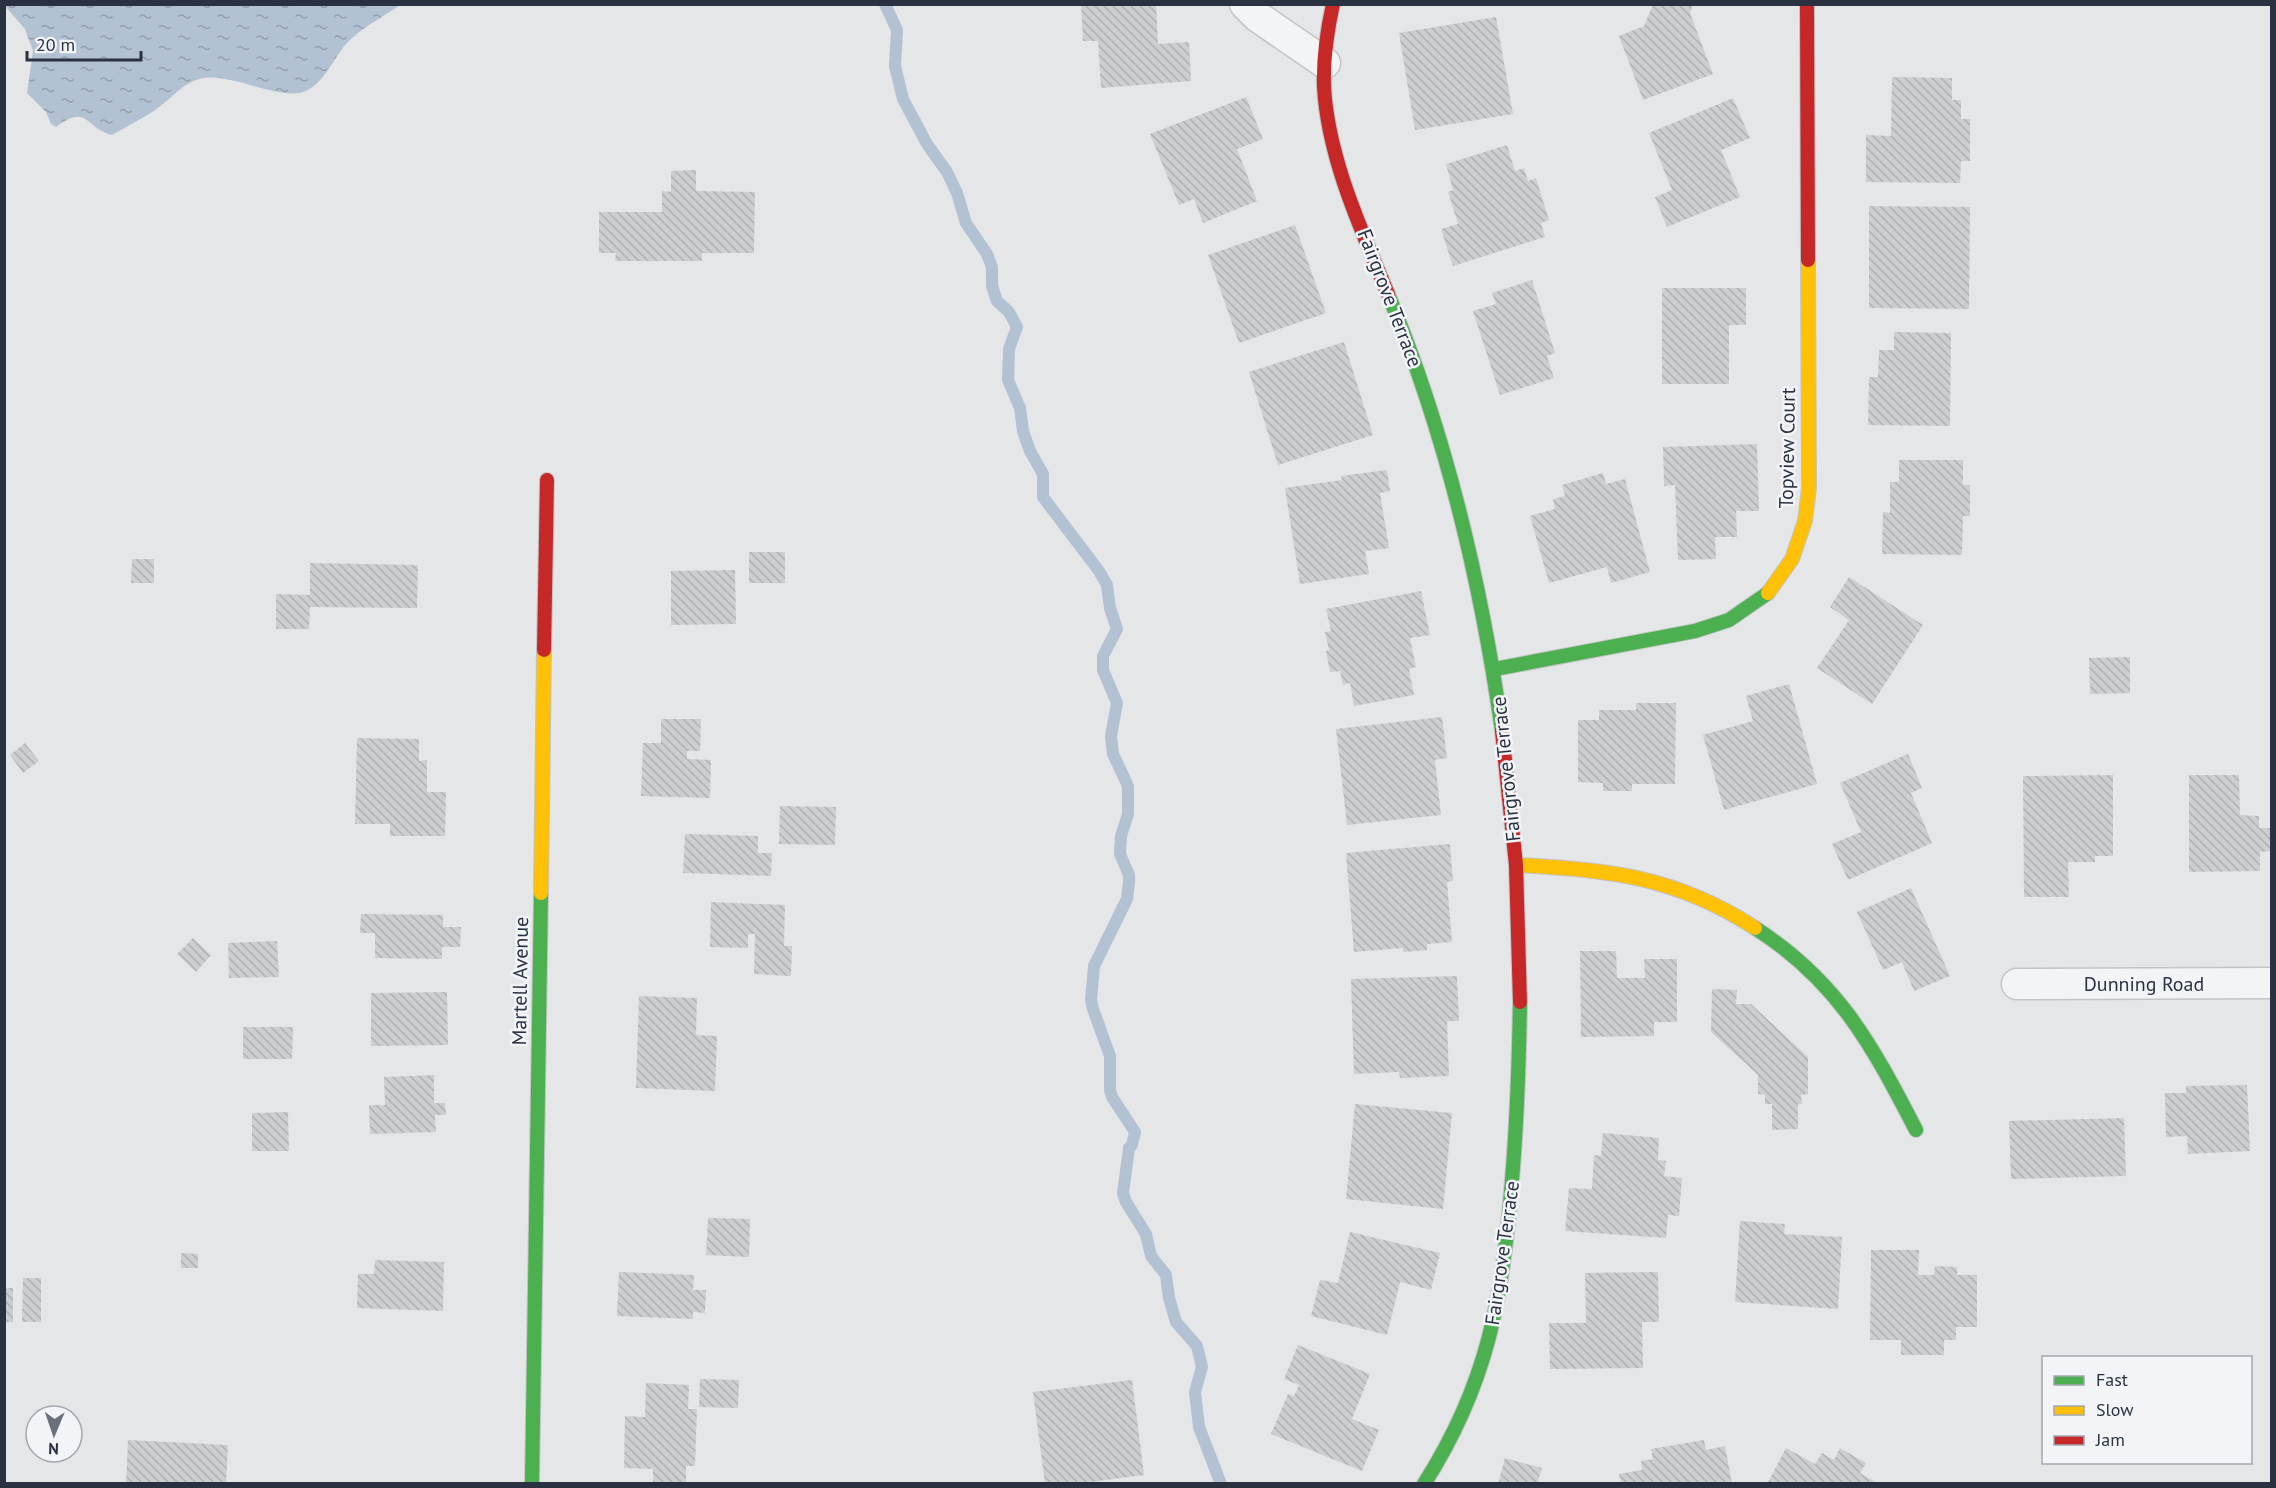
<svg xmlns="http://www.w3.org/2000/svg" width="2276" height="1488" font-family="'PT Sans',sans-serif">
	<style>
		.water { fill: url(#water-ripples) }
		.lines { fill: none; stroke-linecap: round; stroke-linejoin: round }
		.stream { stroke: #b2c2d3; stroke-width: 12 }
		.building { fill: url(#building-back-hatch) }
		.street-casing { stroke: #c2c4c6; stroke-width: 33 }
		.fast-casing { stroke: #c2c4c6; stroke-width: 16 }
		.slow-casing { stroke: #c2c4c6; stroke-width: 16 }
		.jam-casing { stroke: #c2c4c6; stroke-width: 16 }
		.street { stroke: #f3f4f5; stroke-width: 30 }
		.fast { stroke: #4caf50; stroke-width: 14 }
		.slow { stroke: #ffc107; stroke-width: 14 }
		.jam { stroke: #c62828; stroke-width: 14 }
		.labels { text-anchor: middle; stroke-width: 5; stroke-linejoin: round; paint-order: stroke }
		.street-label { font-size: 20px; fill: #2a3242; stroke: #f2f4f8 }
	</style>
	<defs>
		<pattern id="water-ripples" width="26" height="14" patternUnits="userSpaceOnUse" patternTransform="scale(1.5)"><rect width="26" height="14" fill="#b2c2d3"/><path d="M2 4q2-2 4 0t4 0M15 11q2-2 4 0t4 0" fill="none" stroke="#919ead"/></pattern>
		<pattern id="building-back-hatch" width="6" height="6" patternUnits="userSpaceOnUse" patternTransform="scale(1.5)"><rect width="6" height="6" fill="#ccced0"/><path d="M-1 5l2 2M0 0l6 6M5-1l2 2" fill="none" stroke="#afb1b4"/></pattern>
	</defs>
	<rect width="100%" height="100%" fill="#e4e6e8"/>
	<path class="water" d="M4,5L5,4L400,5C382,18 360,28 345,45C333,60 322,86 303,92C278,100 234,74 204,78C185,81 174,96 159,107C145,118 127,126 112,135C84,128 89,103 56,127L51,124L46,112L27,93L33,51L25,29Z"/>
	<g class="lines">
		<path class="stream" d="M885,4L897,30L895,66L903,99L927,144L947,172L957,193L966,223L987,254L992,267V286L997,301L1009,312L1017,327L1009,349L1008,380L1020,408L1023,431L1030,451L1043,474V497L1099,571L1107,585L1110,608L1117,629L1103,656V670L1117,703L1111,736L1113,754L1128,786V814L1121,836L1120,854L1129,875V882L1127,899L1094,966L1091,1000L1093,1009L1110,1056V1090L1112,1097L1135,1132L1132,1145L1129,1148L1123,1193L1126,1202L1146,1234L1151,1256L1166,1275L1169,1298L1176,1322L1197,1346L1202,1367L1195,1392L1199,1427L1221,1484"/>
	</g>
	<path class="building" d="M1081,4H1156L1158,44L1189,42L1191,81L1101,88L1098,41H1083Z
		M1653,4H1693L1690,13L1713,74L1643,100L1619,36L1644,26Z
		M1496,17L1513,114L1415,130L1399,33Z
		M1892,77L1952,78V100H1961V119H1970V161H1961L1960,183L1866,182V135L1891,136Z
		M1246,97L1263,139L1237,149L1257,201L1203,223L1194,199L1179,205L1150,134Z
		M1733,98L1750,138L1721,150L1740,197L1667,227L1655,197L1672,190L1649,133Z
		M1507,145L1515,171L1524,168L1528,181L1536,178L1549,220L1541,223L1545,237L1453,266L1441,229L1458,224L1448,192L1453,190L1446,164Z
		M696,170V191L755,192L754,253H702V261H615L616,253H599V212H662V191L671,192V171Z
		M1869,206L1970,207L1969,309L1869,308Z
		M1295,225L1326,313L1239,343L1208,255Z
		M1532,280L1555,353L1547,356L1554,378L1500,395L1473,311L1496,304L1492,293Z
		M1662,288H1746V325H1729V384H1662Z
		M1894,332L1951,333L1950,426L1868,425L1869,377H1878L1879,350H1894Z
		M1344,342L1373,435L1278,465L1249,372Z
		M1757,444L1759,511H1736L1737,537H1715L1716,559L1678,560L1675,485L1664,486L1663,447Z
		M1899,460H1963V485H1970V516H1963L1962,555L1882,554L1883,512L1890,513V482H1899Z
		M1387,470L1390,491L1380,493L1389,548L1365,551L1369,574L1300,584L1285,488L1342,480L1341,476Z
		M1603,473L1606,484L1625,479L1650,572L1611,583L1607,567L1549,583L1530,516L1555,509L1553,499L1565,496L1562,485Z
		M749,552H785V583H749Z
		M132,559H154V583H131Z
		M310,563L418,565L417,608L310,607L309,629H276V594L310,595Z
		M735,570L736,624L671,625V571Z
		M1849,577L1923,625L1872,704L1817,668L1849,620L1830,607Z
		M1421,591L1430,635L1410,638L1416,667L1409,669L1414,695L1354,706L1350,683L1343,685L1340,671L1330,672L1326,651L1329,650L1325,632L1331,631L1326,609Z
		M2130,657V693L2090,694L2089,658Z
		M1789,684L1817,784L1724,810L1703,735L1753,721L1746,696Z
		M1636,703H1676L1675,784H1632V791H1603V783L1578,782V720H1599V710H1636Z
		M1442,717L1447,758L1435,760L1441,815L1347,825L1336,729Z
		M661,719H701L700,751H687V759L711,760L710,798L641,796L643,743H661Z
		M357,738L419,739V761L427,760V792H446L445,836H390V824H355Z
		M25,743L39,761L23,773L10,755Z
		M1908,754L1922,788L1911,793L1932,843L1848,880L1832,844L1861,832L1840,783Z
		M2113,775V856H2095V862H2068L2069,897H2024L2023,776Z
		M2189,775H2239L2240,815L2259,816V828H2272V851L2260,852V871L2189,872Z
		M780,806L836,807L835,845L779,844Z
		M685,834L758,836V853H772L771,876L683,873Z
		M1450,844L1453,881L1447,882L1452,942L1427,944V950L1403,952V948L1354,952L1346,853Z
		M1911,888L1950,976L1914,991L1902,962L1883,970L1857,912Z
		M711,902L785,905L784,946H792L791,976L754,974L755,934H748V948L710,947Z
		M361,914L443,915V927H461L460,947H442V959L375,958V933H360Z
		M193,938L211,955L196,972L177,954Z
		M277,941L279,977L229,978L228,943Z
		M1580,951H1616L1617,978H1645L1644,959H1677V1022H1654V1036L1581,1037Z
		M1457,976L1459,1021H1447L1449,1076L1400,1078L1399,1072L1354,1074L1351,979Z
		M1712,989L1737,990L1736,1004H1751L1808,1057V1094L1801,1095L1802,1104H1798V1129L1772,1130V1104H1765V1095L1758,1094V1075L1711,1032Z
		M447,992L448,1045L371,1046V993Z
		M639,996L697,998L696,1035L717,1036L715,1091L636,1088Z
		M243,1027H293L292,1059H243Z
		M434,1075V1103H445L446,1115H435L436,1132L370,1134L369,1105H385L384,1077Z
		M2247,1085L2250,1151L2188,1154L2187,1136L2166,1137L2165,1093H2186V1086Z
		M1355,1104L1452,1113L1443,1209L1346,1199Z
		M288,1112L289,1151H252V1113Z
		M2124,1118L2126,1176L2011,1179L2009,1121Z
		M1603,1133L1659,1138L1658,1160L1666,1161L1664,1176L1682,1178L1679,1216L1668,1215L1666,1238L1565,1231L1569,1188L1592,1189L1594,1155L1601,1156Z
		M708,1218L750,1219L749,1257L706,1255Z
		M1740,1221L1785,1224L1784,1234L1842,1237L1838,1309L1735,1302Z
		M1350,1232L1440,1253L1431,1290L1400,1282L1387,1335L1311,1316L1320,1280L1338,1283Z
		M1871,1250H1919L1918,1275H1934L1935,1266L1957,1267V1275H1977V1327H1956V1340H1944V1355H1901V1340H1870Z
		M181,1253L198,1254V1268H181Z
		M375,1260L444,1262L443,1311L357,1308L358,1274H374Z
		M619,1272L694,1275L693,1290H706L705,1313L693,1312V1319L617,1316Z
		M1658,1272L1659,1322H1642L1643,1368L1550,1369L1549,1323H1586L1585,1273Z
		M23,1278H41V1322H22Z
		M4,1288H13V1322H4Z
		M1298,1345L1370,1374L1352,1419L1379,1430L1362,1471L1271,1434L1288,1394L1294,1396L1299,1385L1284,1379Z
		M700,1379L739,1380L738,1408L699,1407Z
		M1132,1380L1144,1475L1075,1484H1045L1033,1392Z
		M646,1383L689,1385L688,1409H697L695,1466H686V1484H653V1469L624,1468L625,1416L645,1417Z
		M128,1440L228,1445L226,1484H126Z
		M1704,1440L1706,1450L1725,1446L1732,1484H1621L1619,1474L1642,1470L1641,1461L1653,1459L1651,1449Z
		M1786,1448L1815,1464L1822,1453L1834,1460L1840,1448L1866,1463L1860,1473L1879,1484H1767Z
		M1505,1458L1542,1468L1538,1481L1545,1484H1498Z"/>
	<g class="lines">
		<g class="street-casing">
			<path id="street" d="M1245,4L1258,17L1325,63
				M2017,984L2272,983"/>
		</g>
		<g class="fast-casing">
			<path id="fast" d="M1388,294C1446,434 1481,582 1502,731
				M1495,669L1695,631L1729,620L1768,593
				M1755,928C1838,981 1872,1045 1916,1130
				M532,1484L541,893
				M1424,1484C1488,1384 1503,1297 1512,1180C1517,1121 1519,1062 1520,1002"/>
		</g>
		<g class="slow-casing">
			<path id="slow" d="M1768,593L1792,559L1805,521L1809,488L1808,260
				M1516,865C1607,869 1677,877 1755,928
				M541,893L544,650"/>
		</g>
		<g class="jam-casing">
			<path id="jam" d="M1333,4C1327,31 1323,59 1324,87C1328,158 1361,229 1388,294
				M1807,7L1808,260
				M544,650L547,480
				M1502,731L1516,865L1520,1002"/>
		</g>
		<use href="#street" class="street"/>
		<use href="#fast" class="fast"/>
		<use href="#slow" class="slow"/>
		<use href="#jam" class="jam"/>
	</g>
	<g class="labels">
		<g class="street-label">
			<text transform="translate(1390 298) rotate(69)" y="7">Fairgrove Terrace</text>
			<text transform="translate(1787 448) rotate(-89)" y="7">Topview Court</text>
			<text transform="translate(1506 769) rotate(-96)" y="7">Fairgrove Terrace</text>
			<text transform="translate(520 981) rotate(-89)" y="7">Martell Avenue</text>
			<text x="2144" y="991">Dunning Road</text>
			<text transform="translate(1502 1253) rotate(-82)" y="7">Fairgrove Terrace</text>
		</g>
	</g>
	<rect width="2276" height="1488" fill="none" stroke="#2a3242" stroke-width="12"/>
	<rect x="2042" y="1356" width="210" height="108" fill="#f2f4f8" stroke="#a2a6af" stroke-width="1.5"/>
	<rect x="2054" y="1376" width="30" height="9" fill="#4caf50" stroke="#a2a6af" stroke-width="1.5"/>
	<text x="2096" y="1386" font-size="18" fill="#2a3242">Fast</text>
	<rect x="2054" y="1406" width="30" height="9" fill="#ffc107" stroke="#a2a6af" stroke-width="1.5"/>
	<text x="2096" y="1416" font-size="18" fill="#2a3242">Slow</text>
	<rect x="2054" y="1436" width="30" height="9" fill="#c62828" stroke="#a2a6af" stroke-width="1.5"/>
	<text x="2096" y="1446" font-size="18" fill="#2a3242">Jam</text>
	<g transform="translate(54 1434) rotate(182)"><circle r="28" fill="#f2f4f8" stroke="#a2a6af" stroke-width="1.5"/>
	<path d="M0-4.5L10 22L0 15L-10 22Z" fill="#6b717c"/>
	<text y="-9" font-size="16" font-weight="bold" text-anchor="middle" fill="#2a3242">N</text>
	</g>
	<path d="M27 51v9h114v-9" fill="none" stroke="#2a3242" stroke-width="3"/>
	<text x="36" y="51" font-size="18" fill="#2a3242" stroke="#f2f4f8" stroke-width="4.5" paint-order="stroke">20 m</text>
</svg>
